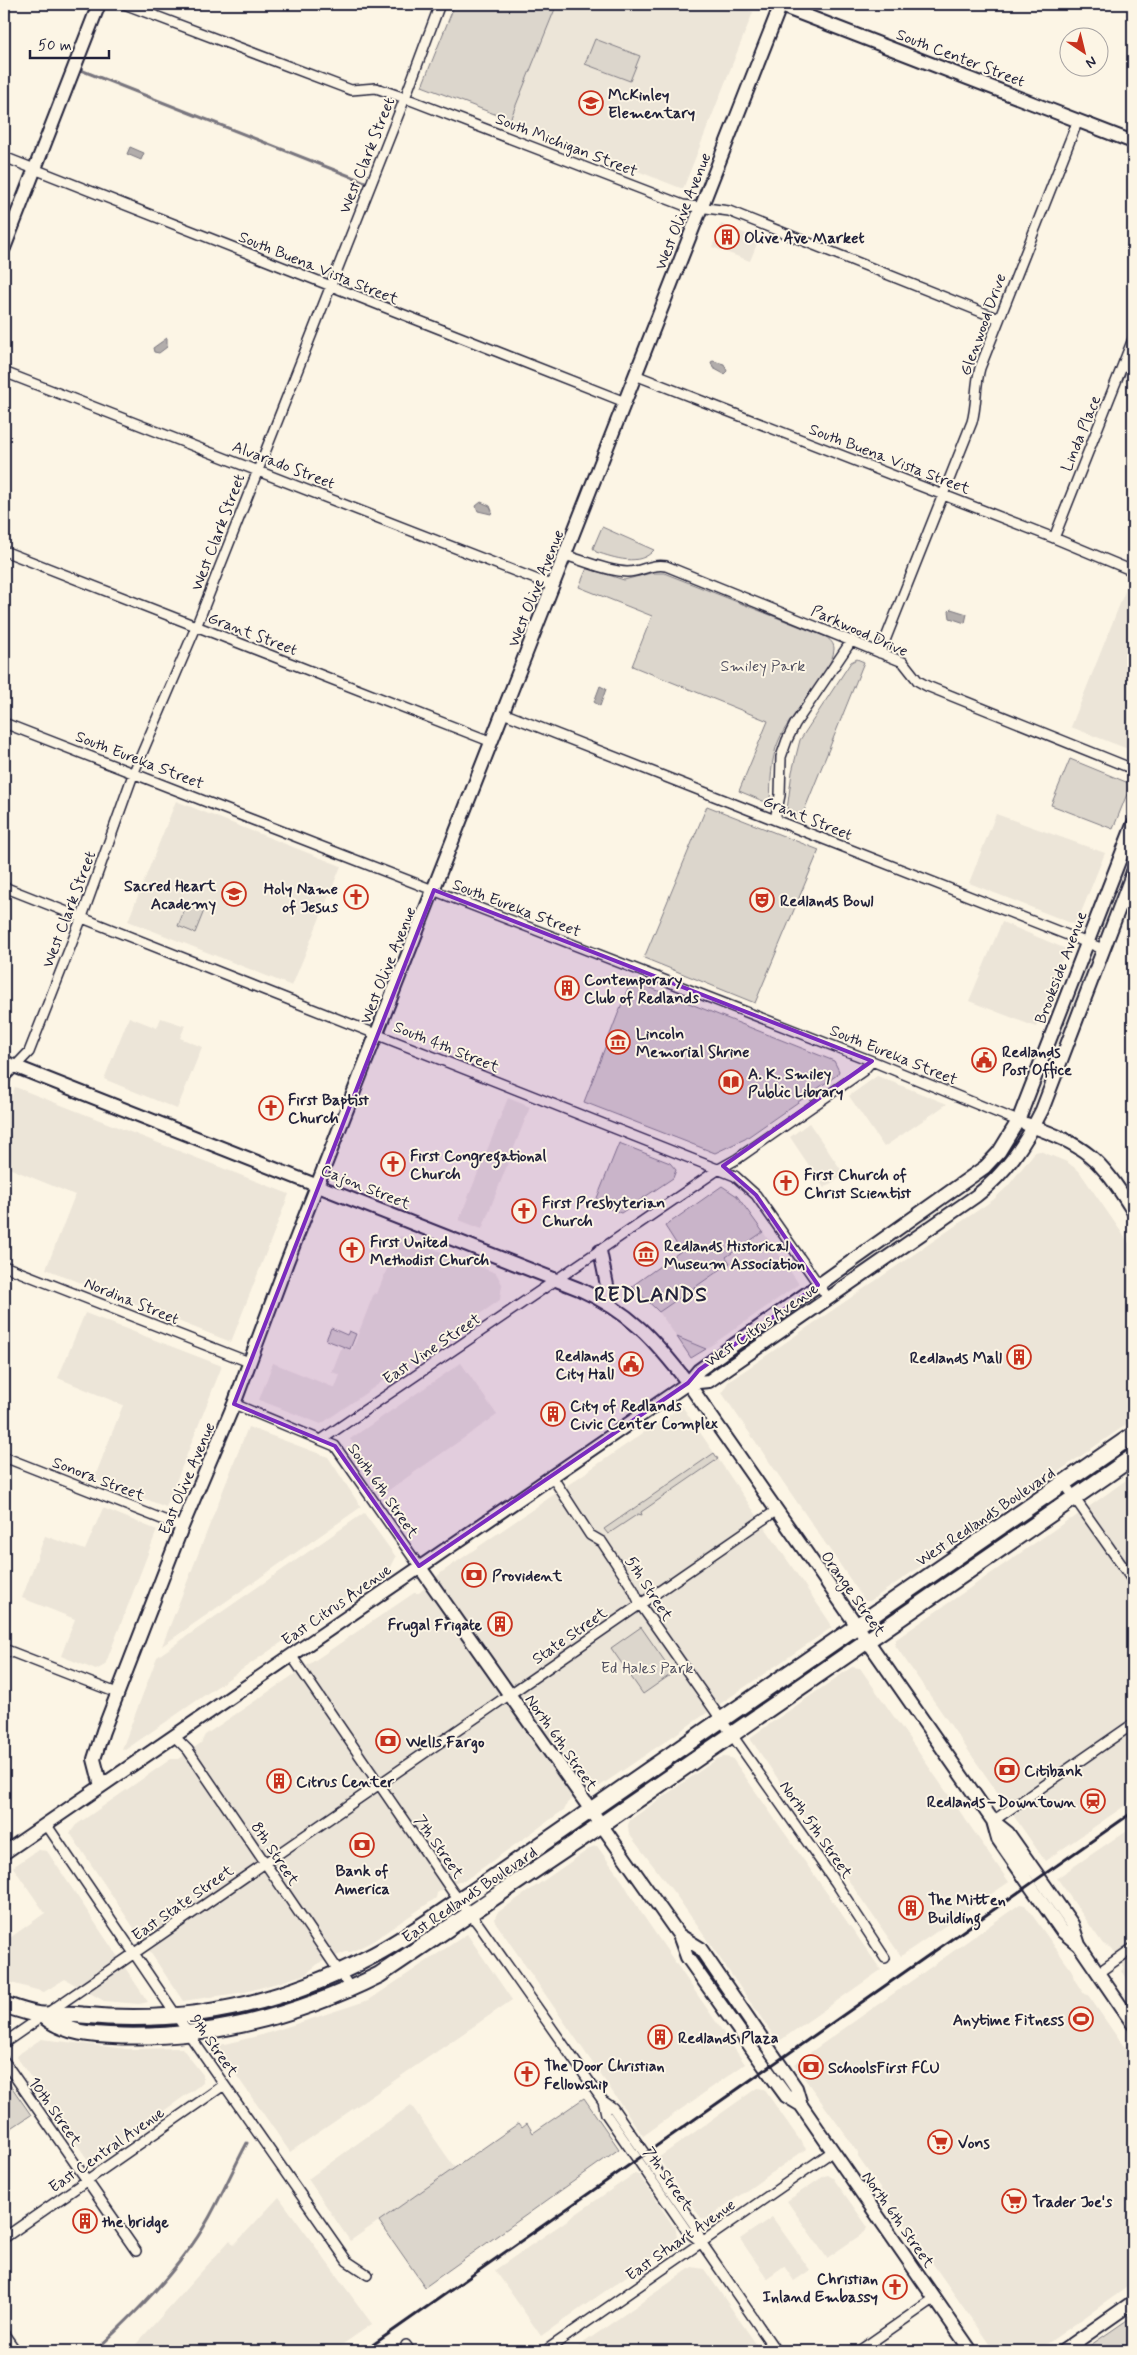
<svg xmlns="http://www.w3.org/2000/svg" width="1137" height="2355" font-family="Mynerve,sans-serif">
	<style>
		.built { fill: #ece5d8 }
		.green { fill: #dcd6cc; stroke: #7f7c84 }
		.water { fill: #b2adab; stroke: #78757e }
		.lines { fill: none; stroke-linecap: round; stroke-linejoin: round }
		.stream { stroke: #78757e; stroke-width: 3 }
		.street-casing { stroke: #22223b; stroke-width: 12 }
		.secondary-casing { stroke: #22223b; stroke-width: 16 }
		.primary-casing { stroke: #22223b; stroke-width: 19 }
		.street { stroke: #fcf5e5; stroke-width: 9 }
		.secondary { stroke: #fcf5e5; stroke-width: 12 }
		.primary { stroke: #fcf5e5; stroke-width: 15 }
		.rail { stroke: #22223b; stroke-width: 3 }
		.marked { fill: #7b2cbf; fill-opacity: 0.2; stroke: #7b2cbf; stroke-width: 4; stroke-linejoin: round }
		.labels { text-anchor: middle; stroke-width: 4; stroke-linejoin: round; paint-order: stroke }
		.street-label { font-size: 16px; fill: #22223b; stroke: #fcf5e5 }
		.poi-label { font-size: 16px; font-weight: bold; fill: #22223b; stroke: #fcf5e5; text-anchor: start }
		.park-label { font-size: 16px; fill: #504f5f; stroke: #fcf5e5 }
		.district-label { font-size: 21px; font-weight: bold; letter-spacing: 1px; fill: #22223b; stroke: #fcf5e5 }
	</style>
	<rect width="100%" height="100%" fill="#fcf5e5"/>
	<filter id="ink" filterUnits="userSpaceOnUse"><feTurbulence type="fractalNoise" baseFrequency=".02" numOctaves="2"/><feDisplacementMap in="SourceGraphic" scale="10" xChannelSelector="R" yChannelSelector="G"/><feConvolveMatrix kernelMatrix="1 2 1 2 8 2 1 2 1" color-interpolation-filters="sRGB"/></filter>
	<g filter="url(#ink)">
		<path class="built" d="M455,4H730L753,12L683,189L422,86Z
			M721,224L759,239L750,261L712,247Z
			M1133,571V751L1071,727Z
			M176,801L341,866L292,986L128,921Z
			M996,814L1105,853L1076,925L969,883Z
			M1133,914V941L1124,937Z
			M1002,922L1066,949L1036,1027L969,1001Z
			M129,1017L157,1028L161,1018L185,1026L180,1038L202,1047L177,1109L104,1079Z
			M877,1076L947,1104L884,1147L849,1096Z
			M15,1087L289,1194L231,1342L46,1269L75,1195L4,1166V1117Z
			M508,1098L530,1107L482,1229L459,1220Z
			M809,1123L844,1174L824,1188L790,1137Z
			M1040,1151L1067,1162L1079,1171L1133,1249V1420L870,1601H865L722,1393L728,1382L993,1200L1008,1186L1035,1152Z
			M763,1232L799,1284L706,1349L677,1337L659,1312L730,1264L726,1258Z
			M400,1236L496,1273L502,1284L500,1300L321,1424L259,1400L273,1363L335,1388L340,1375L332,1372L342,1346L352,1350L374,1293L377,1294Z
			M85,1313L222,1366L166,1507L94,1479L123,1405L58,1378Z
			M461,1363L497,1415L386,1492L350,1439Z
			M682,1406L831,1624V1628L600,1786L593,1784L567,1803L565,1809L464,1881H458L437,1893L436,1898L373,1941L351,1952H346L319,1963L306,1974L284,1981L245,1992L183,2001L70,1833L76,1825L171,1759H178L201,1743L205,1735L414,1593H419L442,1572Z
			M248,1427L328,1457L361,1507L162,1646Z
			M1133,1475V1800L1045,1861L895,1645V1640L1068,1520L1072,1519Z
			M103,1508L157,1530L105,1665L96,1670L61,1656L75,1619L22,1598L45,1536L85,1550Z
			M364,1513L396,1557L391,1567L125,1750L122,1749L157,1657Z
			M852,1667L860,1668L1009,1882L901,1956L751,1740V1737Z
			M724,1757L732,1758L881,1970L778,2042L678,1898L629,1834L628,1825L630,1820L717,1759Z
			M1133,1826V1988L1121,1971L1124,1968L1111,1948L1103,1944L1057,1878Z
			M597,1846L623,1882L640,1911L745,2064L643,2136L496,1923L495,1918L497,1913L592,1847Z
			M38,1850L47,1851L148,2002L139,2004L104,2001L65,1979L44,1992L4,1981V1942L45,1913L13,1867Z
			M1020,1904L1025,1905L1072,1971L1074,1979L1084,1994L1088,1995L1133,2060V2283L1037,2351H994L858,2157V2152L794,2064Z
			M467,1934L512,2000L290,2152L216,2046L262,2035L369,2000Z
			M41,2039L127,2049L182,2048L203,2075V2083L90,2163L16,2056Z
			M757,2088L764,2089L806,2149L706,2219L701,2218L658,2158Z
			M411,2105L455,2168L350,2241L308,2179Z
			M634,2174L639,2175L676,2230L677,2238L674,2243L541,2336L495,2270Z
			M828,2175L833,2178L867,2226L865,2232L827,2258L787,2201L824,2176Z
			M279,2197L372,2324L333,2351H130L230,2240L234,2245Z
			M772,2217L810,2270L794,2281L784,2266L767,2278L740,2239Z
			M692,2267L704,2269L761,2351H572Z"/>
		<path class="green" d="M455,4H557L510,120L422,86Z
			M595,39L640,56L630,81L585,64Z
			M602,527L654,550C639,567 615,558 596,552L593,548Z
			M587,568L624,580L651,573H664L826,637C830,640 834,643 834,649C834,670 788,717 779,740C770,760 771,783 770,804L739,791L768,721L632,666L652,616L579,587Z
			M857,659L864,662L802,816L787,810L792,772L800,740L851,662Z
			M1070,759L1131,784L1113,829L1051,805Z
			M707,806L819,850L755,1003L644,958Z
			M188,901L205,908L195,933L178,926Z
			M631,980L834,1061L839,1071L837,1075L745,1139L715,1153L584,1102Z
			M619,1143L670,1163L676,1170L673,1178L621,1213L595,1203Z
			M722,1186L737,1196L763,1232L726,1257L730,1263L659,1312L632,1286L681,1251L665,1226Z
			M331,1328L347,1335L349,1331L356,1334L350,1349L326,1340Z
			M677,1337L706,1349L691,1358Z
			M714,1453L718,1459L641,1512L642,1515L638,1514L608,1534L604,1529Z
			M641,1627L673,1673L643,1694L611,1648Z
			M4,2076L31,2115L4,2133Z
			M584,2098L619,2149L425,2287L379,2221L519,2123L522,2127L527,2123L533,2133Z
			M1133,2316V2351H1082Z"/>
		<path class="water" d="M130,147L144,153L141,160L127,154Z
			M167,338V347L159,353L154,352L153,348Z
			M713,361L724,364L727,371L724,374L713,368L711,362Z
			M481,502L490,506L492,511L491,514L478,511L476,506Z
			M951,609L967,614L965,623L950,618L949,611Z
			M600,686L606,689L600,706L594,702Z"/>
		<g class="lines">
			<path class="stream" d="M78,69L370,184
				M95,2351C127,2321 160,2289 186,2253C212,2220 227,2180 247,2143"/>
			<g class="street-casing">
				<path id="street" d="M124,4L351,90L376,88L405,98L683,205L729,211L999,319
					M4,157L625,402
					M4,372L553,586
					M635,375L1054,538L1133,571
					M1054,538L1133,339
					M4,551L492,742
					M565,555C584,561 607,571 627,572C642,572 651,563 666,566L903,662L918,681L927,686L1133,769
					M880,653L972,422C977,404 975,386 980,368L1078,120
					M503,713L1103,949
					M4,723L872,1061L1018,1121
					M775,820L780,795L781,757L787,740L795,724L852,640
					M4,887L735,1176L756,1195L828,1298
					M4,1082L6,1076L29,1052L82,917L134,772L196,627L405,98L440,4
					M4,1266L249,1362
					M234,1404L335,1446L419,1566
					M321,1440L719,1169L737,1159L863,1071L872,1061
					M4,1457L182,1527
					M551,1475L590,1535L602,1542L633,1589L640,1604L836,1883L885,1958
					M1064,1483L1133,1581
					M4,1649L117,1693
					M291,1655L452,1891L479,1925L603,2101L613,2108L697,2229L701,2242L776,2351
					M174,1736L188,1750L351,1989
					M993,1821L1133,1724
					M46,1824L195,2043L347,2261L368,2275
					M1098,1973L1133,1948
					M4,2043L777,1510
					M4,2061L136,2251
					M603,2101L606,2114L687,2231L701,2242
					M4,2238L224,2085
					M4,2334L16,2351
					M406,2345L410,2351
					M545,2351L833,2151
					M859,2351L935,2298"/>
			</g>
			<g class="secondary-casing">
				<path id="secondary" d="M776,4L1133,142
					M4,248L99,4
					M4,1062L579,1289C630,1312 654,1339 688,1383L993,1821L998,1839L1029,1884L1062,1931L1079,1945L1133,2024
					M1026,1124C1087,1146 1099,1157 1133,1211
					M600,1251L611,1305
					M688,1383L709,1381L976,1196C1006,1173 1025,1144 1042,1110L1133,872
					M419,1566L679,1935L687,1957L767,2070L786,2096L801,2105
					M101,1786L94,1759L103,1731L182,1527L234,1404L287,1262L781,4
					M993,1821L1008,1833L1072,1924L1079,1945
					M4,1853L688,1383L699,1370L738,1342L985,1167L999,1152L1018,1121L1133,825
					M679,1935L700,1948L796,2088L801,2105L971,2351
					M1063,2351L1133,2302"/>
			</g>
			<g class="primary-casing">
				<path id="primary" d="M4,2005C16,2008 32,2015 44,2015C57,2015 69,2013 82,2015C182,2025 279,2005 368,1958C404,1940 437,1915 471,1893L1133,1435
					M43,2015C65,2034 94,2035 122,2036C212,2038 299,2015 379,1975L585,1836L1133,1457"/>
			</g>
			<use href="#street" class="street"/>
			<use href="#secondary" class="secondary"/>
			<use href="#primary" class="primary"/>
			<path class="rail" d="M364,2351L1133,1812"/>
		</g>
	</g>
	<path class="marked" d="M434,890L872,1061L723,1166L756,1195L818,1285L699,1370L688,1383L419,1566L335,1446L234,1404Z"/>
	<defs>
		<g id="school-ring" transform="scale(1.25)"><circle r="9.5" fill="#fcf5e5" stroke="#c8321e" stroke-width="1.5"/><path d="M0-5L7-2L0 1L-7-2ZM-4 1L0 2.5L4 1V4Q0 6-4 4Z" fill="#c8321e"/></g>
		<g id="building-ring" transform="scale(1.25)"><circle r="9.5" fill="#fcf5e5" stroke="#c8321e" stroke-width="1.5"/><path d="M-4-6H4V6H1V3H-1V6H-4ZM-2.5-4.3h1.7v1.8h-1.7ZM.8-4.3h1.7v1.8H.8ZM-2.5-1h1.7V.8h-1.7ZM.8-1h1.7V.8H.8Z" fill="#c8321e"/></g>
		<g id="church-ring" transform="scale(1.25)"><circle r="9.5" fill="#fcf5e5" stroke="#c8321e" stroke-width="1.5"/><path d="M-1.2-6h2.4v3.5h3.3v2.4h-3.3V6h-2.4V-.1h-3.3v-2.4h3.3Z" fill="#c8321e"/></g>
		<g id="theatre-ring" transform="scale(1.25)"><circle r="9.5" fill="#fcf5e5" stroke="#c8321e" stroke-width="1.5"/><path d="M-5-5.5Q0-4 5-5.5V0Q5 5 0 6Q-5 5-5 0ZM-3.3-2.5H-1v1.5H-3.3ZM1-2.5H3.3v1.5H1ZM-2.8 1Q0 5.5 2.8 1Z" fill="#c8321e"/></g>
		<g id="museum-ring" transform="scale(1.25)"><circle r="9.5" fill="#fcf5e5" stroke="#c8321e" stroke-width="1.5"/><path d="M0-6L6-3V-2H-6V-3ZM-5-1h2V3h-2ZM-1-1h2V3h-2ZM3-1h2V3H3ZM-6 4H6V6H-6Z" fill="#c8321e"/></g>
		<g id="civic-ring" transform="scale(1.25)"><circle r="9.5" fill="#fcf5e5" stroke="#c8321e" stroke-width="1.5"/><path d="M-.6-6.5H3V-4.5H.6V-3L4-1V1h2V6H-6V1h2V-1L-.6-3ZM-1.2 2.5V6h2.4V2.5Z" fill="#c8321e"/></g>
		<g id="library-ring" transform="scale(1.25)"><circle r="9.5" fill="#fcf5e5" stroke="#c8321e" stroke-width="1.5"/><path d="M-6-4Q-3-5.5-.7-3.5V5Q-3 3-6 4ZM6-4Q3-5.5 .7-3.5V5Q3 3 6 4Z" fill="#c8321e"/></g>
		<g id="bank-ring" transform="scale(1.25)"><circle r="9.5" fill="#fcf5e5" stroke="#c8321e" stroke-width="1.5"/><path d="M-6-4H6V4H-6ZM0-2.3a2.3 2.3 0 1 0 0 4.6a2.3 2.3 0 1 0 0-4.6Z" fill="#c8321e"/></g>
		<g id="station-ring" transform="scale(1.25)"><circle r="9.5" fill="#fcf5e5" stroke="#c8321e" stroke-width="1.5"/><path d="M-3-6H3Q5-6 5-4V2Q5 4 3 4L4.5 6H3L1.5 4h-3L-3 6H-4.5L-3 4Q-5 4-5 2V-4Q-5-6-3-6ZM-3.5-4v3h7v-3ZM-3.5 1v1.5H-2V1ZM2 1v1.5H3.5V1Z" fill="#c8321e"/></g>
		<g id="stadium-ring" transform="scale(1.25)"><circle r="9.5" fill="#fcf5e5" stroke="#c8321e" stroke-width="1.5"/><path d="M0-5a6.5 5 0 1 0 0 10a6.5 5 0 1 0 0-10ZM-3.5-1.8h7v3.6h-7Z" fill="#c8321e"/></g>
		<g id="supermarket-ring" transform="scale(1.25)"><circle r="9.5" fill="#fcf5e5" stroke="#c8321e" stroke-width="1.5"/><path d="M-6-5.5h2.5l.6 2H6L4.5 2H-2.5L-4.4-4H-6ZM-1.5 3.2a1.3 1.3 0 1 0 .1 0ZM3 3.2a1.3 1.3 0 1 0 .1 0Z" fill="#c8321e"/></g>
	</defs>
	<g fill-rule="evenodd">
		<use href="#school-ring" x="591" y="103"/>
		<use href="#building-ring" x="727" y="237"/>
		<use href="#school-ring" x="234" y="894"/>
		<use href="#church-ring" x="356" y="897"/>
		<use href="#theatre-ring" x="762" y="900"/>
		<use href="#building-ring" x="567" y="988"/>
		<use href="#museum-ring" x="618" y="1042"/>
		<use href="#civic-ring" x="984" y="1060"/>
		<use href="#library-ring" x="731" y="1082"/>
		<use href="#church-ring" x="271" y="1108"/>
		<use href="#church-ring" x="393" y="1164"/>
		<use href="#church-ring" x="786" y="1183"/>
		<use href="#church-ring" x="524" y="1211"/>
		<use href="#church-ring" x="352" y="1250"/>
		<use href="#museum-ring" x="646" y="1254"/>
		<use href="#building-ring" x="1019" y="1357"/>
		<use href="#civic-ring" x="631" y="1364"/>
		<use href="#building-ring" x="553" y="1414"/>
		<use href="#bank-ring" x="474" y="1575"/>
		<use href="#building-ring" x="500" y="1624"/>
		<use href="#bank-ring" x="388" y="1741"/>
		<use href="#bank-ring" x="1007" y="1770"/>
		<use href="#building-ring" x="279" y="1781"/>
		<use href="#station-ring" x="1093" y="1801"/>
		<use href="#bank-ring" x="362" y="1845"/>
		<use href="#building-ring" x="911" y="1908"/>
		<use href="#stadium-ring" x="1081" y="2019"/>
		<use href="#building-ring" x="660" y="2037"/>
		<use href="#bank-ring" x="811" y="2067"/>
		<use href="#church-ring" x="527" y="2074"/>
		<use href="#supermarket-ring" x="940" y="2142"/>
		<use href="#supermarket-ring" x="1014" y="2201"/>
		<use href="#building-ring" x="85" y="2221"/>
		<use href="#church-ring" x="895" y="2287"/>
	</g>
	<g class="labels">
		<g class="street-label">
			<text transform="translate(961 57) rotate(21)" y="6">South Center Street</text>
			<text transform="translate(567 144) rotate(21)" y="6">South Michigan Street</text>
			<text transform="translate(366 155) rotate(-68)" y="6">West Clark Street</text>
			<text transform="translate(682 211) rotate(-68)" y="6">West Olive Avenue</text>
			<text transform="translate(319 267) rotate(22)" y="6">South Buena Vista Street</text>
			<text transform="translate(982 324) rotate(-70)" y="6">Glenwood Drive</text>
			<text transform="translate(1080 433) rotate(-68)" y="6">Linda Place</text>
			<text transform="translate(890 458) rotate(21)" y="6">South Buena Vista Street</text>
			<text transform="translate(284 464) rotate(21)" y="6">Alvarado Street</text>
			<text transform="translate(217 532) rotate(-69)" y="6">West Clark Street</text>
			<text transform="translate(535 588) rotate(-68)" y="6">West Olive Avenue</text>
			<text transform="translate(860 630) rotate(24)" y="6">Parkwood Drive</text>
			<text transform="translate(253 633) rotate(21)" y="6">Grant Street</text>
			<text transform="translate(140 759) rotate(21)" y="6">South Eureka Street</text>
			<text transform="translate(808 817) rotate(22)" y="6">Grant Street</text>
			<text transform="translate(517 907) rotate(21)" y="6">South Eureka Street</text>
			<text transform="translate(68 909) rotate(-69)" y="6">West Clark Street</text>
			<text transform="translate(387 965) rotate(-68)" y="6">West Olive Avenue</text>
			<text transform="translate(1060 967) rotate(-69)" y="6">Brookside Avenue</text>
			<text transform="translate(447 1046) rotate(22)" y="6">South 4th Street</text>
			<text transform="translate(894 1054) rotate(22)" y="6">South Eureka Street</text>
			<text transform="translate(366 1186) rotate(22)" y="6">Cajon Street</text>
			<text transform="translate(132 1300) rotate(22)" y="6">Nordina Street</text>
			<text transform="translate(761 1324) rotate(-35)" y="6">West Citrus Avenue</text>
			<text transform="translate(431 1348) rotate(-34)" y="6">East Vine Street</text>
			<text transform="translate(99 1478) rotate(21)" y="6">Sonora Street</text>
			<text transform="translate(186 1478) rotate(-67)" y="6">East Olive Avenue</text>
			<text transform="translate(384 1490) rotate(55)" y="6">South 6th Street</text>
			<text transform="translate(985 1516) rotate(-34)" y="6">West Redlands Boulevard</text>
			<text transform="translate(650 1588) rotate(57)" y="6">5th Street</text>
			<text transform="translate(854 1593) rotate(55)" y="6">Orange Street</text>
			<text transform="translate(336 1604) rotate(-35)" y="6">East Citrus Avenue</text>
			<text transform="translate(569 1635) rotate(-35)" y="6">State Street</text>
			<text transform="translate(562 1742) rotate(55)" y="6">North 6th Street</text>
			<text transform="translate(817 1829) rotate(55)" y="6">North 5th Street</text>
			<text transform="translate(440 1846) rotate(55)" y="6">7th Street</text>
			<text transform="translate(276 1853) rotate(56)" y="6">8th Street</text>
			<text transform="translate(469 1894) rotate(-34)" y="6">East Redlands Boulevard</text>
			<text transform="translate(182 1902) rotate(-35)" y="6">East State Street</text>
			<text transform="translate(215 2045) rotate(55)" y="6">9th Street</text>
			<text transform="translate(56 2111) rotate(55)" y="6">10th Street</text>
			<text transform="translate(106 2149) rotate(-35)" y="6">East Central Avenue</text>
			<text transform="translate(669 2178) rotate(55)" y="6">7th Street</text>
			<text transform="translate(899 2219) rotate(55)" y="6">North 6th Street</text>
			<text transform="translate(680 2239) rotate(-35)" y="6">East Stuart Avenue</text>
		</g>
		<g class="poi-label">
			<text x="608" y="100">McKinley<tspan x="608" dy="18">Elementary</tspan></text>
			<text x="744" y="243">Olive Ave Market</text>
			<text x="216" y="891" text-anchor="end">Sacred Heart<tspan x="216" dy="18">Academy</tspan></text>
			<text x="338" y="894" text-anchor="end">Holy Name<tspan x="338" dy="18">of Jesus</tspan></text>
			<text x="780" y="906">Redlands Bowl</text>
			<text x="584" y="985">Contemporary<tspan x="584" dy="18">Club of Redlands</tspan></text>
			<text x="636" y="1039">Lincoln<tspan x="636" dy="18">Memorial Shrine</tspan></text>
			<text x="1002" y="1057">Redlands<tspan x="1002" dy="18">Post Office</tspan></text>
			<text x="748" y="1079">A. K. Smiley<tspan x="748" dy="18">Public Library</tspan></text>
			<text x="288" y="1105">First Baptist<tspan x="288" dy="18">Church</tspan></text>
			<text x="410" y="1161">First Congregational<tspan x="410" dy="18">Church</tspan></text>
			<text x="804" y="1180">First Church of<tspan x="804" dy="18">Christ Scientist</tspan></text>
			<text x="542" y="1208">First Presbyterian<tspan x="542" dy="18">Church</tspan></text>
			<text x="370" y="1247">First United<tspan x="370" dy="18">Methodist Church</tspan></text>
			<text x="664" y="1251">Redlands Historical<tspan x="664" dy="18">Museum Association</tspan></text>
			<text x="614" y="1361" text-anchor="end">Redlands<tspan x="614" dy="18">City Hall</tspan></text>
			<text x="1002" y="1363" text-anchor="end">Redlands Mall</text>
			<text x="570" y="1411">City of Redlands<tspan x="570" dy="18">Civic Center Complex</tspan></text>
			<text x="492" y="1581">Provident</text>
			<text x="482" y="1630" text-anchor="end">Frugal Frigate</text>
			<text x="406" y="1747">Wells Fargo</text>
			<text x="1024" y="1776">Citibank</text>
			<text x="296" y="1787">Citrus Center</text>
			<text x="1076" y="1807" text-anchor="end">Redlands–Downtown</text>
			<text x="362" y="1876" text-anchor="middle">Bank of<tspan x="362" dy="18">America</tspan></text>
			<text x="928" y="1905">The Mitten<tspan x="928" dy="18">Building</tspan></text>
			<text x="1064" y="2025" text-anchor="end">Anytime Fitness</text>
			<text x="678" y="2043">Redlands Plaza</text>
			<text x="544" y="2071">The Door Christian<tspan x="544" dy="18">Fellowship</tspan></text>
			<text x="828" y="2073">SchoolsFirst FCU</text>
			<text x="958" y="2148">Vons</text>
			<text x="1032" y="2207">Trader Joe's</text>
			<text x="102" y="2227">the bridge</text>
			<text x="878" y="2284" text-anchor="end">Christian<tspan x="878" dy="18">Inland Embassy</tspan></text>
		</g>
		<g class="park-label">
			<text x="763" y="671">Smiley Park</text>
			<text x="647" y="1673">Ed Hales Park</text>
		</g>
		<g class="district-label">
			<text x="651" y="1301">REDLANDS</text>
		</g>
	</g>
	<rect width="1137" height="2355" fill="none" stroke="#fcf5e5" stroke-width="20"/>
	<rect x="10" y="10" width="1117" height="2335" fill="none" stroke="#22223b" stroke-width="2" filter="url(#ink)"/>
	<g transform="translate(1084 52) rotate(145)"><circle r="24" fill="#fcf5e5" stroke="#a5a1a1"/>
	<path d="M0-4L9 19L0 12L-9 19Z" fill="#c8321e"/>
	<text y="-8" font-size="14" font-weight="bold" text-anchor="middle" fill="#22223b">N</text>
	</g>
	<path d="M30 50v8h79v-8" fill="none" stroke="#22223b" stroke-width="2.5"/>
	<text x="38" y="50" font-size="15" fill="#22223b" stroke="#fcf5e5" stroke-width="4" paint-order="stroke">50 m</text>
</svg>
